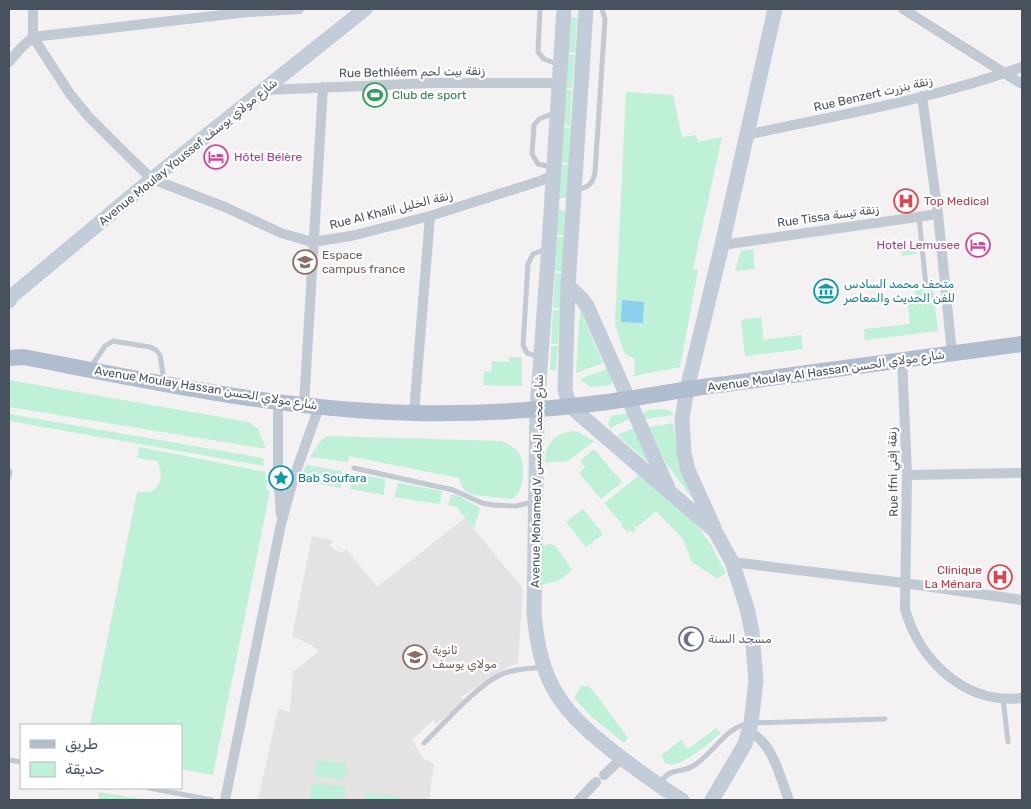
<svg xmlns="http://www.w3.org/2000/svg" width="1031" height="809" font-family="Rubik,Cairo,sans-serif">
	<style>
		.education { fill: #e4e2e3 }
		.green { fill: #bff0d8 }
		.water { fill: #8ccfee }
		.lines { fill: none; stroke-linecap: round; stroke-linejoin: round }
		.lane { stroke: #c1c9d2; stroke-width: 5 }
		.street { stroke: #c1c9d2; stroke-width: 10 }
		.secondary { stroke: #c3ccd9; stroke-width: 15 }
		.primary { stroke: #b0bdcf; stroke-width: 16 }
		.labels { text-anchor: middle; stroke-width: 4.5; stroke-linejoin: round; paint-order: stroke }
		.street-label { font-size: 12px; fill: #48525f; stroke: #fff }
		.leisure-label { font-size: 12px; fill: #27864d; stroke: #fff; text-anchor: start }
		.hotel-label { font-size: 12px; fill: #b23c85; stroke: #fff; text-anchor: start }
		.health-label { font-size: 12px; fill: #be3a42; stroke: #fff; text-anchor: start }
		.education-label { font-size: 12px; fill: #785e54; stroke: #fff; text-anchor: start }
		.culture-label { font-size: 12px; fill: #0d838f; stroke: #fff; text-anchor: start }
		.worship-label { font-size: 12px; fill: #5b616d; stroke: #fff; text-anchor: start }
	</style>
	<rect width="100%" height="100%" fill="#f3f1f1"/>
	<path class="education" d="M465,518L523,589L518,663L508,667L461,697L465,702L436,724L433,720L412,740L423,758L434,764L429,800H258L278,709L290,712L293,672L319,651L311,645L292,636L312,536L332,540L330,547L342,553L346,549L377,587Z"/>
	<path class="green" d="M570,17L577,18L575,53L568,52Z
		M568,54L575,55L572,88H566Z
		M565,90H572L570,126L563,125Z
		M626,92L673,95L682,137L696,135L698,142L722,137L693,269L698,270L680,367L634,376L635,359L625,354L617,332L615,323Z
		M563,127L570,128L569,163L561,162Z
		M561,164L569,165L567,198H559Z
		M558,210L565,211L564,235H557Z
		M557,237H564L562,271H555Z
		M904,242V244L915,243L917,254L902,256L900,243Z
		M753,249L755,269L735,271L741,251Z
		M555,273L562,274L560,308L553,307Z
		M933,288L938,331L865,340L864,329L910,324L907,298L915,297V290Z
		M553,310H560L558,344H551Z
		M580,310L603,363L576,373Z
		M761,317L764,340L801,335L803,349L745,356L741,320Z
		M551,346H558L556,370H550Z
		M509,357H522V386L483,385L484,371L491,372L492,361L509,362Z
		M607,369L612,381L611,385L590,387L580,379Z
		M9,380L249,422L258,429L266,449L9,407Z
		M665,409L670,411L674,415L645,419L643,414L647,410Z
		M627,413L630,419L610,428L608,423L611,416Z
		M9,414L263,458L264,466L9,421Z
		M673,423L677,455L692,498L666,463L649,427Z
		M634,428L653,466L617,435Z
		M574,431L580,433L594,441L568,461L545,463C544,444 555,433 574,431Z
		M329,436L501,441C509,444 516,448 520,455C526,466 524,495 511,499L475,495C465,493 461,488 459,478L349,456L348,462L310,457L322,439Z
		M139,447L266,472L265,479L268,480L266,489L270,491L213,775L181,769V725H90L137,492C140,492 145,492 149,492C163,488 163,471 157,461L137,458Z
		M594,449L622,482L601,499L579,473L585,467L580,461Z
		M307,465L342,471L341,488L302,481L305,467Z
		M356,474L385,479L384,495L350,489L354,476Z
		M641,474L696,524L710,543L726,573L721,577L716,578L692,562L683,539L656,511L637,527L634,526L636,529L632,533L630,530L627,533L624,528L621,527L622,524L604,503Z
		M398,483L442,491L440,504L394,497Z
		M452,494L457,495L480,508L474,528L456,507L448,505Z
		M583,509L603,534L586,547L566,522Z
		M549,544L555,545L572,570C563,579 553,584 540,584L542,546Z
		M581,686H587L592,689L628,738L624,743L592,717L574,698Z
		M716,728L721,733C712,740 666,783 662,755L681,740L688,749Z
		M316,760L347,764L345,780L314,776Z
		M312,783L345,786L344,800L310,799Z
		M99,792L149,800H98Z
		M366,793L400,797L399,800H365Z"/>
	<path class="water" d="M622,300L644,302L643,323L621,322Z"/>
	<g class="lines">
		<path class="lane" d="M540,9L538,52L544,59L557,64
			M551,167L538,164L532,154L534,125L539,119L554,113
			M575,190C587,188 593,185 595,172L605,19L602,9
			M919,217L926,286
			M539,357L527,353L523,345L528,264L533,254L546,249
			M91,367L105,346L113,341L150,347L156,350L160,355L164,381
			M354,468L453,490L482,503L493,505L516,506L533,502
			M9,477L10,471
			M1003,698L1008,742
			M424,743C445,723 474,688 500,675C511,669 528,669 542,667
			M9,760L21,762
			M660,783C673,765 678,775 693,766C714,754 725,726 751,723L885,719
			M149,788L212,800"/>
		<path class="street" d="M33,9V37L70,94L88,116L134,162L152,179L225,207L281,233L312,242L351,236L430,216L540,181L553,175
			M903,9L1022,84
			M33,37L248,12L299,9
			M9,62L20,49L33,37
			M265,90L435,83H559
			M922,96L938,214L952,354
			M746,135C839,115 933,99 1022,67
			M722,245L938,214
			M902,360L907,475L905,609C919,660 965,705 1022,698
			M278,402V474L281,515
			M304,405L323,87
			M414,413L430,216
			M907,475L1022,473
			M732,562L904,583L1022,600
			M749,731C774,745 779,775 789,800
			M604,775L622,758
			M225,800L281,524L294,477L319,407
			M579,800L596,782"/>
		<path class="secondary" d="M564,9L548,259L537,409L534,612C540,686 562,712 619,756C640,772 660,787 682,800
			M586,9L568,286L565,390L570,406L715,531L732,562L747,608L752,632L756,681L751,723L745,744L712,800
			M568,286L582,299L587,306L668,488
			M9,301L12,296L152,179L365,9
			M714,528L688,470L684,453L682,419L687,389L722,245L775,9"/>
		<path class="primary" d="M9,358L24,357C153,382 283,410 414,413C473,414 533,411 591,404C636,399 681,389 726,384C825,371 924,358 1022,344"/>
	</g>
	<defs>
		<g id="stadium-ring" transform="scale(1.25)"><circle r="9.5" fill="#fff" stroke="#2e9e5b" stroke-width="1.5"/><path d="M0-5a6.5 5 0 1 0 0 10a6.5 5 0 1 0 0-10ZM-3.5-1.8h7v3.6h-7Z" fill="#2e9e5b"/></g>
		<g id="hotel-ring" transform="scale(1.25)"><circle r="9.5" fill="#fff" stroke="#d1479c" stroke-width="1.5"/><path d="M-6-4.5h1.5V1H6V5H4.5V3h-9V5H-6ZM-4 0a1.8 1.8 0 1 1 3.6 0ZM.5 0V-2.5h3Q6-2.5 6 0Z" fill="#d1479c"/></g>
		<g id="hospital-ring" transform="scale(1.25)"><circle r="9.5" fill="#fff" stroke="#e0444e" stroke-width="1.5"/><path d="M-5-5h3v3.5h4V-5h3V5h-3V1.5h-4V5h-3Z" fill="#e0444e"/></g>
		<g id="school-ring" transform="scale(1.25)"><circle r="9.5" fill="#fff" stroke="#8d6e63" stroke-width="1.5"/><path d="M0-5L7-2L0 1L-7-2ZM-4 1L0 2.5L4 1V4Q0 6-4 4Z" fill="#8d6e63"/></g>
		<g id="museum-ring" transform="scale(1.25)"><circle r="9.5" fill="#fff" stroke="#0f9aa8" stroke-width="1.5"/><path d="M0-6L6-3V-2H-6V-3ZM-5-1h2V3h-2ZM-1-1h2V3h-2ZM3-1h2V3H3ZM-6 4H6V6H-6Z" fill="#0f9aa8"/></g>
		<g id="sight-ring" transform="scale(1.25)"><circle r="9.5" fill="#fff" stroke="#0f9aa8" stroke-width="1.5"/><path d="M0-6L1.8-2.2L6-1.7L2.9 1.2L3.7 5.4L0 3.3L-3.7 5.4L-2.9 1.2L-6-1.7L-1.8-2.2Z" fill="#0f9aa8"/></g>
		<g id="mosque-ring" transform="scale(1.25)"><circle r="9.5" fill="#fff" stroke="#6b7280" stroke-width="1.5"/><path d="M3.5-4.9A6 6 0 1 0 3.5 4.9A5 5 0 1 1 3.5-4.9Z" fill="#6b7280"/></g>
	</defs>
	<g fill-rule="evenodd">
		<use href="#stadium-ring" x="375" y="95"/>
		<use href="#hotel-ring" x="216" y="157"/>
		<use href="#hospital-ring" x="906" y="201"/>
		<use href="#hotel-ring" x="978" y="245"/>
		<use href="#school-ring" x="305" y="262"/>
		<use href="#museum-ring" x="826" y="291"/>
		<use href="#sight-ring" x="281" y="478"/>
		<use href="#hospital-ring" x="1000" y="577"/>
		<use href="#mosque-ring" x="691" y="639"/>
		<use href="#school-ring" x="415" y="657"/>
	</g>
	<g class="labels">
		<g class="street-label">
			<text transform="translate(412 72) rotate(-1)" y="4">Rue Bethléem زنقة بيت لحم</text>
			<text transform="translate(873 94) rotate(-13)" y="4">Rue Benzert زنقة بنزرت</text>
			<text transform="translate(188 152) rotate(-39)" y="4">Avenue Moulay Youssef شارع مولاي يوسف</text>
			<text transform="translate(391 210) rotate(-14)" y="4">Rue Al Khalil زنقة الخليل</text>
			<text transform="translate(828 216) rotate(-8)" y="4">Rue Tissa زنقة تيسة</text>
			<text transform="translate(826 371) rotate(-8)" y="4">Avenue Moulay Al Hassan شارع مولاي الحسن</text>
			<text transform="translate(206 388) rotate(9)" y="4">Avenue Moulay Hassan شارع مولاي الحسن</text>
			<text transform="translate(893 472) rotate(-91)" y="4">Rue Ifni زنقة إفني</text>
			<text transform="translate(537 481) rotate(-89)" y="4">Avenue Mohamed V شارع محمد الخامس</text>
		</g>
		<g class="leisure-label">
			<text x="392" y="99">Club de sport</text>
		</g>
		<g class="hotel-label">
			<text x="234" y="161">Hôtel Bélère</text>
			<text x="960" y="249" text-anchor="end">Hotel Lemusee</text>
		</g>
		<g class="health-label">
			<text x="924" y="205">Top Medical</text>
			<text x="982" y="574" text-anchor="end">Clinique<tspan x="982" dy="14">La Ménara</tspan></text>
		</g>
		<g class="education-label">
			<text x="322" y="259">Espace<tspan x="322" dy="14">campus france</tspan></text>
			<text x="432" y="654">ثانوية<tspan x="432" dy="14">مولاي يوسف</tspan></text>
		</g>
		<g class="culture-label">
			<text x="844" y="288">متحف محمد السادس<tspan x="844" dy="14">للفن الحديث والمعاصر</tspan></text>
			<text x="298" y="482">Bab Soufara</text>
		</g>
		<g class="worship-label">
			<text x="708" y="643">مسجد السنة</text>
		</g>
	</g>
	<rect width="1031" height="809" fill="none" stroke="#48525f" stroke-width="20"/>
	<rect x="20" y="724" width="162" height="65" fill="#ffffff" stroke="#b6babf"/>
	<rect x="30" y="740" width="25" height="8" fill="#b0bdcf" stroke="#b6babf"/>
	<text x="65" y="749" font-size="15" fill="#48525f">طريق</text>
	<rect x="30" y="762" width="25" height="15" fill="#bff0d8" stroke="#b6babf"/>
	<text x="65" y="774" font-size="15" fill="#48525f">حديقة</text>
</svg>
